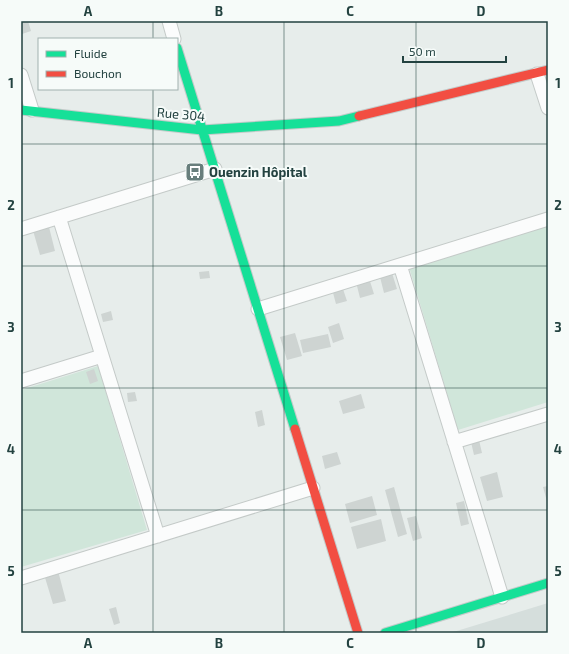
<svg xmlns="http://www.w3.org/2000/svg" width="569" height="654" font-family="'Exo 2',sans-serif">
	<style>
		.built { fill: #d5dedc }
		.green { fill: #d0e6da }
		.building { fill: #ced4d2 }
		.lines { fill: none; stroke-linecap: round; stroke-linejoin: round }
		.street-casing { stroke: #c4cac8; stroke-width: 15 }
		.fast-casing { stroke: #c3cac9; stroke-width: 11 }
		.jam-casing { stroke: #c3cac9; stroke-width: 11 }
		.street { stroke: #fbfcfc; stroke-width: 13 }
		.fast { stroke: #16e098; stroke-width: 9 }
		.jam { stroke: #f24e42; stroke-width: 9 }
		.grid { fill: none; stroke: #234240; stroke-width: 1; stroke-opacity: 0.55 }
		.labels { text-anchor: middle; stroke-width: 4; stroke-linejoin: round; paint-order: stroke }
		.street-label { font-size: 13px; fill: #234240; stroke: #f6fbf9 }
		.poi-label { font-size: 13px; font-weight: bold; fill: #234240; stroke: #f6fbf9; text-anchor: start }
		.neatline { fill: none; stroke: #234240; stroke-width: 1.5 }
		.grid-label { font-size: 13px; text-anchor: middle; font-weight: bold; fill: #234240 }
	</style>
	<rect width="100%" height="100%" fill="#e7edeb"/>
	<path class="built" d="M548,603V633H450Z"/>
	<path class="green" d="M548,225V402L458,430L409,267Z
		M98,366L147,530L21,567V390Z"/>
	<path class="building" d="M21,21H28L31,31L22,34Z
		M48,223L55,251L40,255L32,227Z
		M209,271L210,278L200,279L199,272Z
		M392,273L397,289L384,293L380,277Z
		M369,278L374,294L360,298L356,282Z
		M342,286L347,301L336,304L332,289Z
		M111,311L113,320L103,322L101,314Z
		M339,323L344,339L333,343L328,327Z
		M295,333L302,356L287,360L280,337Z
		M328,334L331,347L303,353L300,340Z
		M94,369L98,381L90,384L86,372Z
		M135,392L137,401L128,402L127,393Z
		M361,394L365,408L343,414L339,401Z
		M262,410L265,425L258,427L255,412Z
		M479,440L482,453L474,455L471,442Z
		M337,452L341,464L325,469L322,456Z
		M497,472L503,497L487,501L480,477Z
		M548,486V505L543,487Z
		M394,487L407,534L398,537L385,490Z
		M372,496L377,515L350,523L345,504Z
		M464,501L469,524L461,526L456,503Z
		M416,516L422,538L413,541L407,518Z
		M381,519L386,541L357,549L351,527Z
		M57,567L66,601L53,604L43,571Z
		M116,607L120,623L114,625L109,609Z"/>
	<g class="lines">
		<g class="street-casing">
			<path id="street" d="M169,21L174,39
				M537,74L548,108
				M21,75L32,110
				M59,217L158,536
				M21,229L215,169
				M400,265L502,597
				M258,309L548,219
				M21,381L102,356
				M454,442L548,414
				M21,578L313,488"/>
		</g>
		<g class="fast-casing">
			<path id="fast" d="M177,48L295,429
				M21,110L202,130L339,121L359,116
				M385,633L548,583"/>
		</g>
		<g class="jam-casing">
			<path id="jam" d="M359,116L548,70
				M295,429L358,633"/>
		</g>
		<use href="#street" class="street"/>
		<use href="#fast" class="fast"/>
		<use href="#jam" class="jam"/>
	</g>
	<path class="grid" d="M153,21V39M284,21V633M416,21V633M153,89V633M21,144H548M21,266H548M21,388H548M21,510H548"/>
	<defs>
		<g id="bus-square" transform="scale(1)"><rect x="-9" y="-9" width="18" height="18" rx="4" fill="#687e7c" stroke="#f6fbf9"/><path d="M-5-6H5V4H4V6H2V4H-2V6H-4V4H-5ZM-3.5-4V0h7V-4ZM-3.5 1.2v1.5H-2V1.2ZM2 1.2v1.5H3.5V1.2Z" fill="#fff"/></g>
	</defs>
	<g fill-rule="evenodd">
		<use href="#bus-square" x="195" y="172"/>
	</g>
	<g class="labels">
		<g class="street-label">
			<text transform="translate(181 114) rotate(5)" y="5">Rue 304</text>
		</g>
		<g class="poi-label">
			<text x="209" y="177">Ouenzin Hôpital</text>
		</g>
	</g>
	<rect width="569" height="654" fill="none" stroke="#f6fbf9" stroke-width="44"/>
	<rect x="38" y="38" width="140" height="52" fill="#f6fbf9" stroke="#a2b1af"/>
	<rect x="46" y="51" width="20" height="6" fill="#16e098" stroke="#a2b1af"/>
	<text x="74" y="58" font-size="12" fill="#234240">Fluide</text>
	<rect x="46" y="71" width="20" height="6" fill="#f24e42" stroke="#a2b1af"/>
	<text x="74" y="78" font-size="12" fill="#234240">Bouchon</text>
	<path d="M403 56v6h103v-6" fill="none" stroke="#234240" stroke-width="2"/>
	<text x="409" y="56" font-size="12" fill="#234240" stroke="#f6fbf9" stroke-width="3" paint-order="stroke">50 m</text>
	<rect x="22" y="22" width="525" height="610" class="neatline"/>
	<g class="grid-label">
		<text x="88" y="16">A</text>
		<text x="219" y="16">B</text>
		<text x="350" y="16">C</text>
		<text x="481" y="16">D</text>
		<text x="11" y="88">1</text>
		<text x="558" y="88">1</text>
		<text x="11" y="210">2</text>
		<text x="558" y="210">2</text>
		<text x="11" y="332">3</text>
		<text x="558" y="332">3</text>
		<text x="11" y="454">4</text>
		<text x="558" y="454">4</text>
		<text x="11" y="576">5</text>
		<text x="558" y="576">5</text>
		<text x="88" y="648">A</text>
		<text x="219" y="648">B</text>
		<text x="350" y="648">C</text>
		<text x="481" y="648">D</text>
	</g>
</svg>
